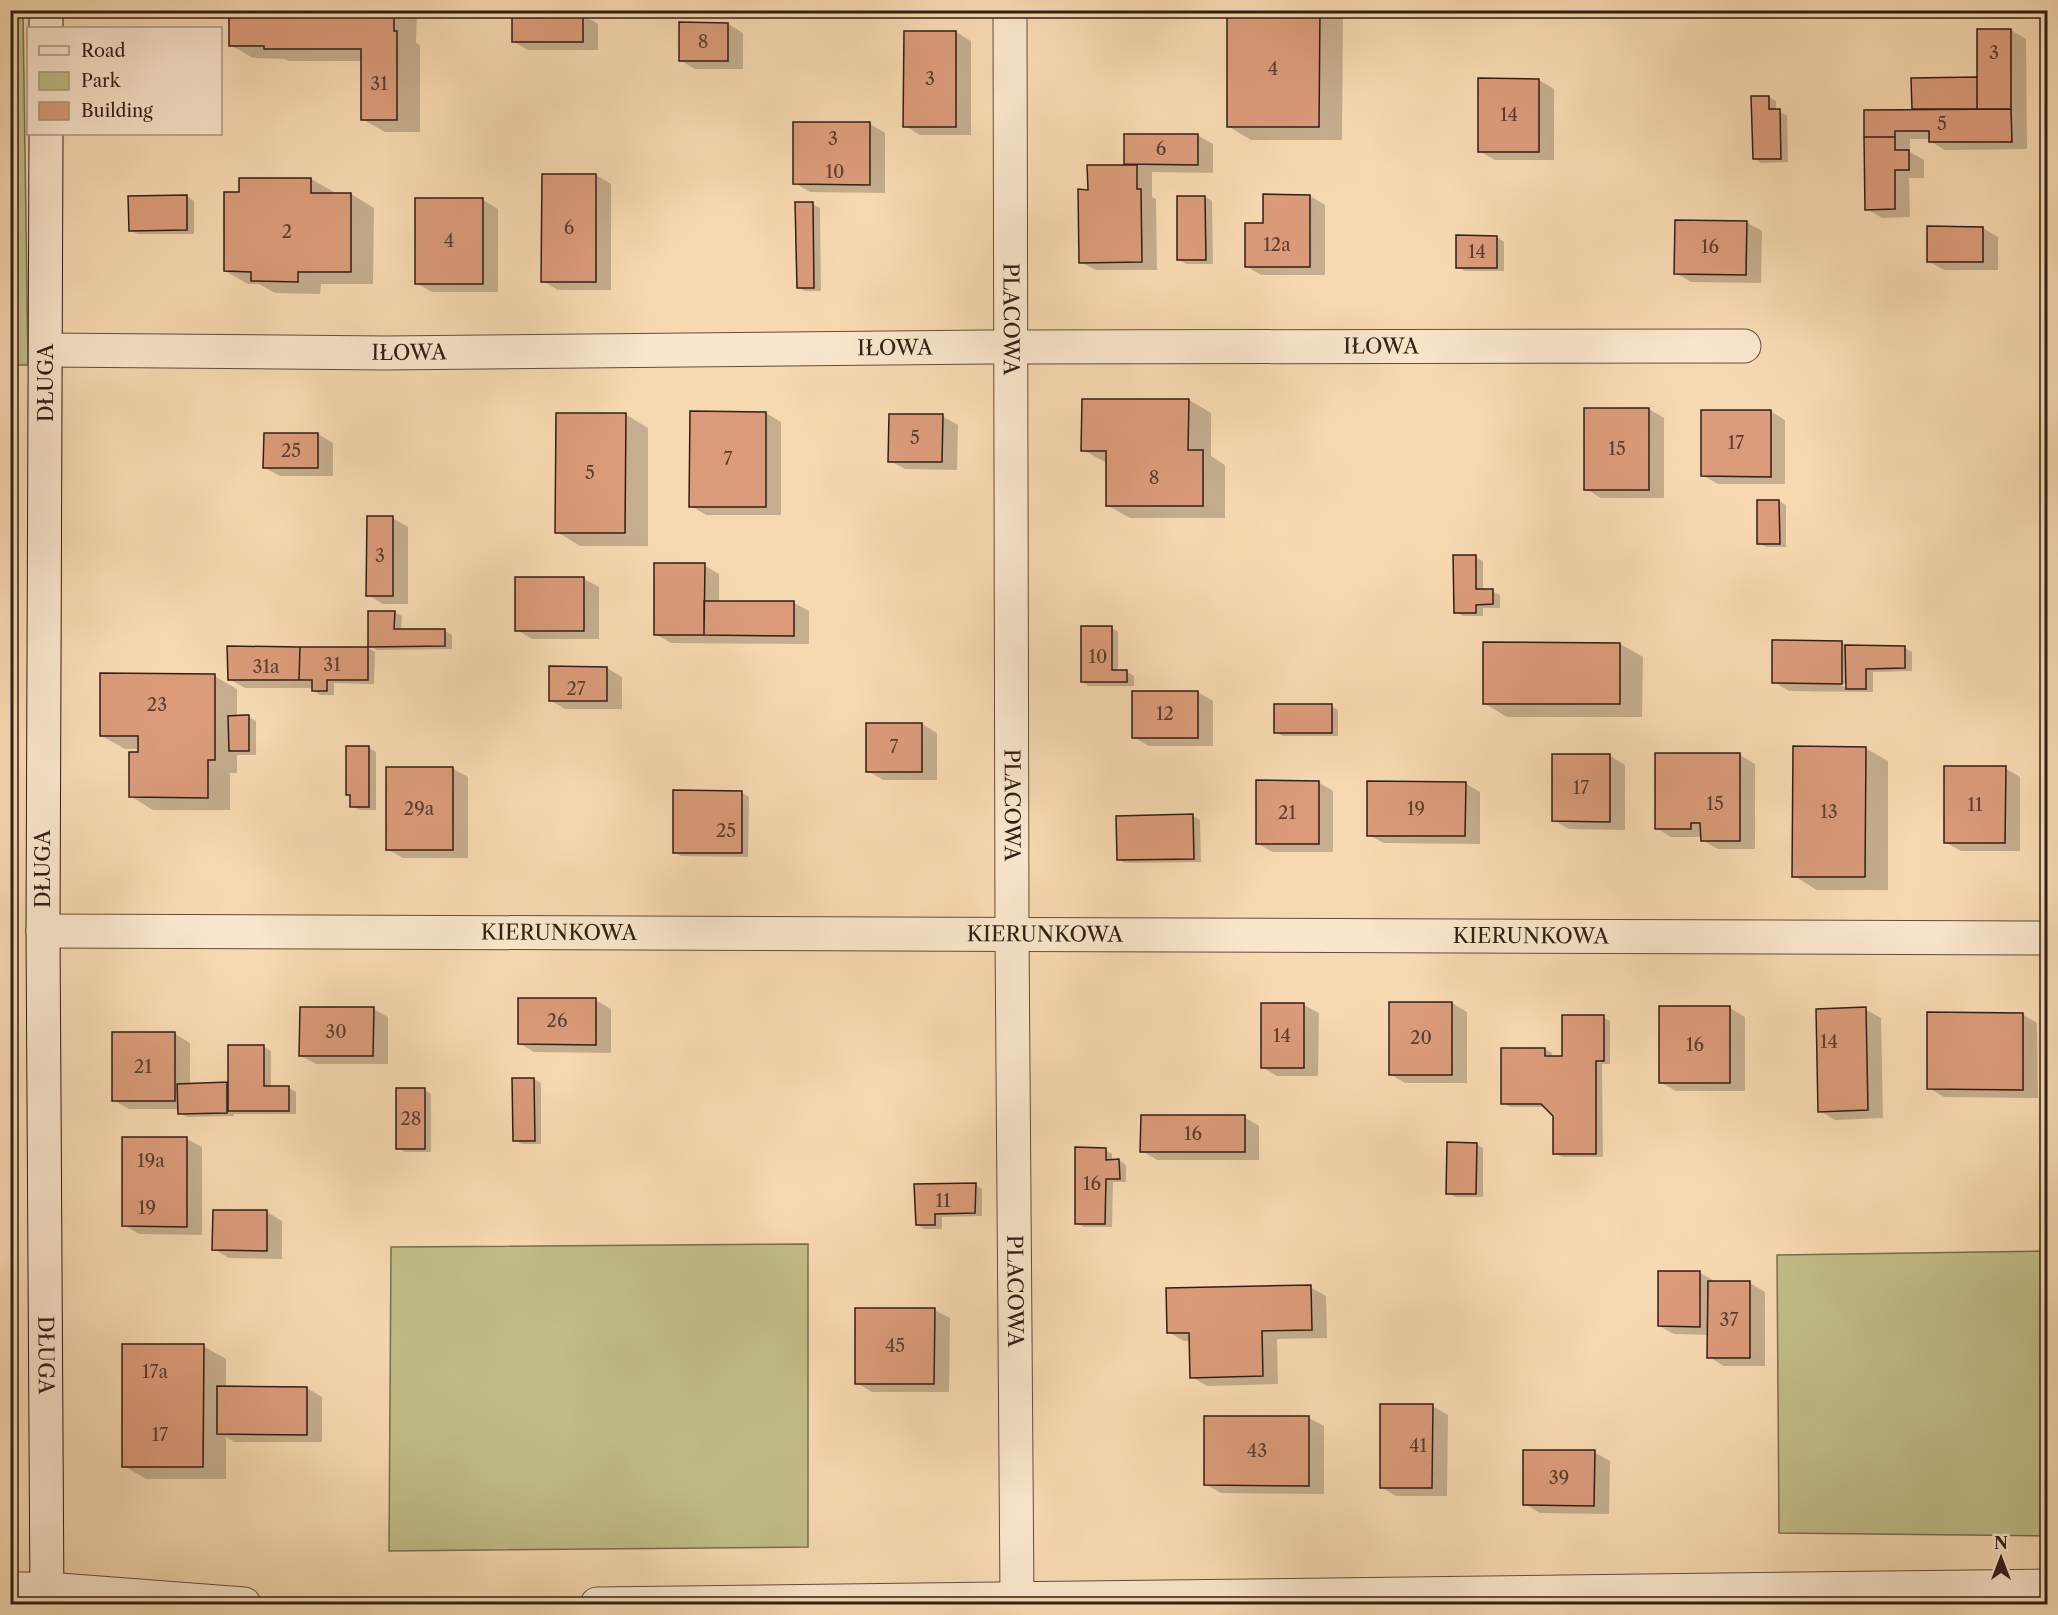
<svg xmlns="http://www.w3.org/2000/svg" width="2058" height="1615" font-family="'Libre Caslon Text',serif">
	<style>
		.green { fill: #c1be89; stroke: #7a6e50; stroke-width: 1.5 }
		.shadow { fill: #0003; fill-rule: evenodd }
		.building { fill: #db9b7a; stroke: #321e16; stroke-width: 1.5 }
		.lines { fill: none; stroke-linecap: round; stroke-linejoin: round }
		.street-casing { stroke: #634d3d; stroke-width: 35 }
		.secondary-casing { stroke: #321e16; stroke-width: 35 }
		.street { stroke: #fae6cc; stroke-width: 33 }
		.secondary { stroke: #fae6cc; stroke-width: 33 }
		.labels { text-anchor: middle; stroke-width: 4.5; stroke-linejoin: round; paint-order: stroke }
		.number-label { font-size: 18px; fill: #5c3d2f }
		.street-label { font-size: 21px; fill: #321e16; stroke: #fae6cc }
	</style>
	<rect width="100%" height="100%" fill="#f7d9b1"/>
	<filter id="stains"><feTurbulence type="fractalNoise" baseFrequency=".00333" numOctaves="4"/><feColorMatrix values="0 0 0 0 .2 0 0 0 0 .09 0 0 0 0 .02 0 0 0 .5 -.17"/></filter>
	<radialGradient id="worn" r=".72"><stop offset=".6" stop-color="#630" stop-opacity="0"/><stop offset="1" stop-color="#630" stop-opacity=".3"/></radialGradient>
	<path class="green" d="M10,11H23L28,365H10Z
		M808,1244V1547L389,1551L391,1247Z
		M2047,1251V1536L1779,1533L1777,1255Z"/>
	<path class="shadow" d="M230,10H417L416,43L420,45V132H385L362,119L363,61H289L285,59L253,58L230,45Z
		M1229,10H1343L1342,140H1251L1228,126Z
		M513,14L583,15L598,24V50H528L513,41Z
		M728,24L743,33V69H695L680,60Z
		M2011,30L2026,39L2027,149L1945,150L1930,141V139H1910V152L1924,160V178H1909L1910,217L1882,218L1867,209L1866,112L1917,111L1913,109L1978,80Z
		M956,32L971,41V135H920L905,126Z
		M1480,79L1539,80L1554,89V160H1495L1479,151Z
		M1769,97L1776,101V111L1787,115L1788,162L1761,163L1754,158Z
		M870,124L885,133V193L810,192L795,183Z
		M1125,135H1197L1213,144V173L1152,172V197L1156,199L1157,270H1096L1080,262L1125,166Z
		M596,175L611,184V290H558L543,281Z
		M311,179L334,192V194H351L374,208L373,284H321L320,294L275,293L259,284H248L225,271L241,194Z
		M187,196L194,201V234H138L130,230V197Z
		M1265,196H1310L1325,205V275H1261L1246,266L1265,224Z
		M1178,197H1205L1212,201L1213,264H1186L1179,260Z
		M483,200L498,209V292H432L416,283Z
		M813,204L820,208L821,291H805L798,287Z
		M1746,222L1762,231L1761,283L1691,282L1676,273Z
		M1928,228H1983L1998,237V270H1944L1928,261Z
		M1497,237L1504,242V271H1465L1458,267Z
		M1189,400L1211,413V456L1225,465V518H1130L1107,505V463L1083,450Z
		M1586,409H1649L1664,418V498H1601L1586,489Z
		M1770,411L1785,420V484H1718L1702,475Z
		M766,413L781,422V515H706L691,506Z
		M625,414L648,428V546H580L557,532Z
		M942,416L958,425L957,470L905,469L890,461Z
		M318,434L333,443V476H280L265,468Z
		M1779,501L1786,505V547H1766L1758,543Z
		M392,518L408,527V604H383L368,595Z
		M1475,557L1483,561V591H1492L1500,595V608H1483V616H1463L1456,612Z
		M704,565L719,574V603H794L809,611V644L671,643L655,634Z
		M584,579L599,587V639H532L517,630Z
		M394,612L402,616L401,631H445L452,635V649L377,650L370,646Z
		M1111,628L1118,632V672H1127L1134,676V686H1089L1082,682Z
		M1841,642L1849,647L1904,648L1912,652V671L1873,672V692L1789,691L1774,682ZM1836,679L1848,686V689L1834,681Z
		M1620,644L1643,657L1642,717H1507L1484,703Z
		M368,648L375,652L374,684L334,683V695H320L313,690V688H245L229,679Z
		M607,668L622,677V709H565L550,700Z
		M214,676L237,689V717H249L256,721V755H237V773H230V810H153L130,796L139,749H125L102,736Z
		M1198,692L1213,701V746H1149L1133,737Z
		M1331,706L1338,710V736H1283L1276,732Z
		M922,724L937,733V780H883L868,771Z
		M368,747L376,752V810H359L352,806V797L348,794Z
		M1865,748L1888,761V890H1817L1794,876Z
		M1657,754L1740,755L1755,764V849H1718L1702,840V837H1671L1656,828Z
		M1610,756L1625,765V830L1569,829L1553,820Z
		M2005,768L2020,777V851H1961L1945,842Z
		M453,769L468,777V858H403L387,849Z
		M1318,782L1333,791V852H1273L1258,844Z
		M1465,783L1480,792V844L1384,843L1368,835Z
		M742,793L749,797L748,857L681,856L674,852Z
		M1193,816L1200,820L1201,862L1125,863L1118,859Z
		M595,1000L611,1009V1053L534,1052L519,1043Z
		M1452,1003L1467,1012V1083H1405L1390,1074Z
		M1304,1005L1319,1013L1318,1076H1277L1262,1067Z
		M1730,1008L1745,1017V1091H1676L1660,1082Z
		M373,1009L388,1017V1064H316L301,1056Z
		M1865,1009L1881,1018L1883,1118L1835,1120L1820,1111Z
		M2022,1014L2037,1023L2038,1098L1944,1097L1929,1088Z
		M1603,1017L1610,1021V1064H1602L1603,1157H1562L1555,1153V1115L1547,1107H1510L1503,1103L1545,1049L1552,1053V1058H1564Z
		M175,1034L190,1043V1085L229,1084L264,1047L271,1051V1088H289L296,1092V1114H234V1116L187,1117L180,1113L179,1109H129L113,1100Z
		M534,1079L541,1083V1144H522L514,1140Z
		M424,1089L431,1094V1152H405L398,1148Z
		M1244,1117L1259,1126V1160H1157L1142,1151Z
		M124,1139H187L202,1147V1235L139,1234L124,1225Z
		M1476,1144L1483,1148V1197H1455L1448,1193Z
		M1105,1150L1112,1154V1161L1119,1160L1126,1165V1182H1113L1112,1227H1084L1077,1223Z
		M975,1184L982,1189V1216L942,1217V1229H924L917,1224Z
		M267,1212L282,1221V1259L229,1258L214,1249Z
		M1700,1273L1715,1281L1750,1283L1765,1292V1366H1724L1709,1357V1335L1674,1334L1659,1326Z
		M1310,1287L1326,1296L1327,1338L1277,1339L1278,1384L1207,1386L1192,1377L1191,1341H1184L1168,1332Z
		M934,1310L950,1318L949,1392H872L857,1383Z
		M203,1346L226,1359V1388H307L322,1397V1442H234L226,1437V1479H146L124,1466Z
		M1432,1406L1448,1415L1447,1496H1396L1381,1487Z
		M1309,1418L1324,1426V1494L1221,1493L1205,1484Z
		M1594,1452L1610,1461L1609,1514L1540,1513L1525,1504Z"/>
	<path class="building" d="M229,10H394V31H397V120H361V49H264V46H229Z
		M1227,10H1320L1319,127H1227Z
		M512,13L583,14V42H512Z
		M679,22L728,23V61H679Z
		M1977,29H2011V109H1977Z
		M904,31H956V127H903Z
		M1977,77V109H1912L1911,78Z
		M1478,78L1539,79V152H1478Z
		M1751,96H1769V109H1780L1781,159H1753Z
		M2011,109L2012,142H1929V131H1895V137H1864V110Z
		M793,122H870V185L793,184Z
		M1124,134H1198V165L1124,164Z
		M1864,137H1895V150H1909V170H1895V209L1865,210Z
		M1087,165H1137V189H1141L1142,262L1079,263L1078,189L1088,190Z
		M542,174H596V282H541Z
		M239,178H311V193H351V272H298V282L251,281V272L224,271V192H239Z
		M1263,194L1310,195V267H1245V223H1263Z
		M187,195V230L129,231L128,196Z
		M1177,196H1205L1206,260H1177Z
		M415,198H483V284H415Z
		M795,202H813L814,288H797Z
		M1675,220L1747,221L1746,275L1674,274Z
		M1927,226L1983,227V262H1927Z
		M1456,235L1497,236V268H1456Z
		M1082,399H1189L1188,450H1203V506H1106V451H1081Z
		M1584,408H1649V490H1584Z
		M1701,410H1771V477L1701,476Z
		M690,411L766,412V507H689Z
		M556,413H626L625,533H555Z
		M889,414H943L942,462H888Z
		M264,433H318V468H263Z
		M1757,500H1779L1780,544H1757Z
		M367,516H393V596H366Z
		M1453,555H1476V589H1493V604L1476,605V613H1454Z
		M654,563H705L704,635H654Z
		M515,577H584V631H515Z
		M704,601H794V636L704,635Z
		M368,611H395L394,629H445V646L368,647Z
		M1081,626H1112V670H1127V682H1081Z
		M1772,640L1842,641V684L1772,683Z
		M1483,642L1620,643V704H1483Z
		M1845,645L1905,646V668L1866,669V689H1846Z
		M227,646L300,647L299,680H228Z
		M300,647H368V680H327V691H312V680H299Z
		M549,666L607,667V701H549Z
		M100,673L215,674V760H208V798L129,797V752H138V736H100Z
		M1132,691H1198V738H1132Z
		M1274,704H1332V733H1274Z
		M244,715H249V751H229L228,716Z
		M866,723H922V772H866Z
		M346,746H369V807H350V795H346Z
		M1793,746L1866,747L1865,877H1792Z
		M1655,753H1740V841H1701L1700,823H1691V829H1655Z
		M1552,754H1610V822L1552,821Z
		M1944,766H2006L2005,843H1944Z
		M386,767H453V850H386Z
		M1256,780L1319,781V844H1256Z
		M1367,781L1466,782L1465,836H1367Z
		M673,790L742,791V853H673Z
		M1193,814L1194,859L1117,860L1116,816Z
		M518,998H596V1045L518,1044Z
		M1389,1002H1452V1075H1389Z
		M1261,1003H1304V1068H1261Z
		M1659,1006H1730V1083H1659Z
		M300,1007H374L373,1056H299Z
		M1866,1007L1868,1110L1818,1112L1816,1009Z
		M1927,1012L2023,1013V1090L1927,1089Z
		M1562,1015H1604V1061H1596V1154H1553V1116L1541,1104H1501V1048H1545V1056H1562Z
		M112,1032H175V1101H112Z
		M228,1045H264V1086H289V1111H228Z
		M512,1078H534L535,1141H513Z
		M227,1082V1113L178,1114L177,1084Z
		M396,1088H425V1149H396Z
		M1141,1115H1245V1152H1140Z
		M122,1137H187V1227L122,1226Z
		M1447,1142L1477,1143L1476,1194H1446Z
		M1075,1147L1106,1148V1160L1119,1159L1120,1179H1106L1105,1224H1075Z
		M976,1183L975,1213L935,1214V1225H916L914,1184Z
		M213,1210H267V1251L212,1250Z
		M1658,1271H1700V1327L1658,1326Z
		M1708,1281H1750V1358H1707Z
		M1311,1285L1312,1330L1262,1331L1263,1376L1190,1378L1189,1333H1167L1166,1288Z
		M855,1308H935L934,1384H855Z
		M122,1344H204L203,1467H122Z
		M217,1386L307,1387V1435L217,1434Z
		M1380,1404H1433L1432,1488H1380Z
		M1204,1416H1309V1486L1204,1485Z
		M1523,1450H1595L1594,1506L1523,1505Z"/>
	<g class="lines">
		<g class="street-casing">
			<g id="street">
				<path id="s1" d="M1010,10L1012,935L1017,1599"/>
				<path id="s2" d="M46,350L386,353L987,347L1744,346"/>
				<path id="s3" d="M43,931L2048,938"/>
				<path d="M10,1589H47L244,1604"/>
				<path d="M597,1604L2048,1586"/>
			</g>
		</g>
		<g class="secondary-casing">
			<g id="secondary">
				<path d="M46,10V28"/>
				<path id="s4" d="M46,134L43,931L47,1604"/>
			</g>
		</g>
		<use href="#street" class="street"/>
		<use href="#secondary" class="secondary"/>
	</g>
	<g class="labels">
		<g class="number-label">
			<text x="703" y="48">8</text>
			<text x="1994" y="59">3</text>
			<text x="1273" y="75">4</text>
			<text x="930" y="85">3</text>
			<text x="379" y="90">31</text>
			<text x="1509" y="121">14</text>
			<text x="1942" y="130">5</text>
			<text x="833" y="145">3</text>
			<text x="1161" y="155">6</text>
			<text x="835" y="178">10</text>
			<text x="569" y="234">6</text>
			<text x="287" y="238">2</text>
			<text x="449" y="247">4</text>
			<text x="1277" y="251">12a</text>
			<text x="1710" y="253">16</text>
			<text x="1477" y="258">14</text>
			<text x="915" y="444">5</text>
			<text x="1736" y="449">17</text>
			<text x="1617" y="455">15</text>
			<text x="291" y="457">25</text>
			<text x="728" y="465">7</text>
			<text x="590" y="479">5</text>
			<text x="1154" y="484">8</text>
			<text x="380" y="562">3</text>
			<text x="1098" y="663">10</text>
			<text x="332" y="671">31</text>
			<text x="266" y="673">31a</text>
			<text x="576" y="695">27</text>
			<text x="157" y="711">23</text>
			<text x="1165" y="720">12</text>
			<text x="894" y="753">7</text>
			<text x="1581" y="794">17</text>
			<text x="1715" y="810">15</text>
			<text x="1975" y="811">11</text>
			<text x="419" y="815">29a</text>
			<text x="1416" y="815">19</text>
			<text x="1829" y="818">13</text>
			<text x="1287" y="819">21</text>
			<text x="726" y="837">25</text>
			<text x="557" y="1027">26</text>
			<text x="336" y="1038">30</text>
			<text x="1282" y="1042">14</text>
			<text x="1421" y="1044">20</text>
			<text x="1829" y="1048">14</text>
			<text x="1695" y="1051">16</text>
			<text x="143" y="1073">21</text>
			<text x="411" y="1125">28</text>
			<text x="1193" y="1140">16</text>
			<text x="151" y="1167">19a</text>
			<text x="1092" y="1190">16</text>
			<text x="943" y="1207">11</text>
			<text x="147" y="1214">19</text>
			<text x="1729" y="1326">37</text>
			<text x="895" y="1352">45</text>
			<text x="155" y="1378">17a</text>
			<text x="160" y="1441">17</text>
			<text x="1418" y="1452">41</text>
			<text x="1257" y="1457">43</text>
			<text x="1559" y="1484">39</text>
		</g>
		<g class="street-label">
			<text dy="7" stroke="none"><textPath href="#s1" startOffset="309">PLACOWA</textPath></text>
			<text dy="7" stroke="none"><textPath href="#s2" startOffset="1335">IŁOWA</textPath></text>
			<text dy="7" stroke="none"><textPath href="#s2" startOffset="849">IŁOWA</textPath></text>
			<text dy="7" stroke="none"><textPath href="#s2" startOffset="363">IŁOWA</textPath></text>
			<text transform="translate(46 383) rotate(-90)" y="7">DŁUGA</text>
			<text dy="7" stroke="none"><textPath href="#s1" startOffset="795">PLACOWA</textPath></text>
			<text transform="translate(43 869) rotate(-90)" y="7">DŁUGA</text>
			<text dy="7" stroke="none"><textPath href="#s3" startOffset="516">KIERUNKOWA</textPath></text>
			<text dy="7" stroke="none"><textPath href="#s3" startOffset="1002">KIERUNKOWA</textPath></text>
			<text dy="7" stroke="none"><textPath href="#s3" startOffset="1488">KIERUNKOWA</textPath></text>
			<text dy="7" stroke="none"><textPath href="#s1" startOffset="1281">PLACOWA</textPath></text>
			<text dy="7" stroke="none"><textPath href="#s4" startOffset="1221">DŁUGA</textPath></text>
		</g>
	</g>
	<rect width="2058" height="1615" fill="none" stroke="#f7d9b1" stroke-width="36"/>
	<rect x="12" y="12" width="2034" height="1591" fill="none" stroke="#321e16" stroke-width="3"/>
	<rect x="18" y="18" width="2022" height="1579" fill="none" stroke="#321e16" stroke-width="1.5"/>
	<rect x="27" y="27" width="195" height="108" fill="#fae6cc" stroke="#aa9683" stroke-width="1.5"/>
	<rect x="39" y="46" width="30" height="9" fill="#fae6cc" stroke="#aa9683" stroke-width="1.5"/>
	<text x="81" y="57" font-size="18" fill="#321e16">Road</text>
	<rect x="39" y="72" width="30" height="18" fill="#c1be89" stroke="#aa9683" stroke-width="1.5"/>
	<text x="81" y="87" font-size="18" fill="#321e16">Park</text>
	<rect x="39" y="102" width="30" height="18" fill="#db9b7a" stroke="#aa9683" stroke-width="1.5"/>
	<text x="81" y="117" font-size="18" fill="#321e16">Building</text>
	<g transform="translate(2001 1558)" stroke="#fae6cc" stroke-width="4.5" paint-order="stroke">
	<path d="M0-4.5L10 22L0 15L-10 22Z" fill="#321e16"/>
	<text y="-9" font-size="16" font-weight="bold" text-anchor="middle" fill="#321e16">N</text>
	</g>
	<rect width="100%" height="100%" filter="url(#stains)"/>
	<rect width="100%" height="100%" fill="url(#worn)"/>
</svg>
